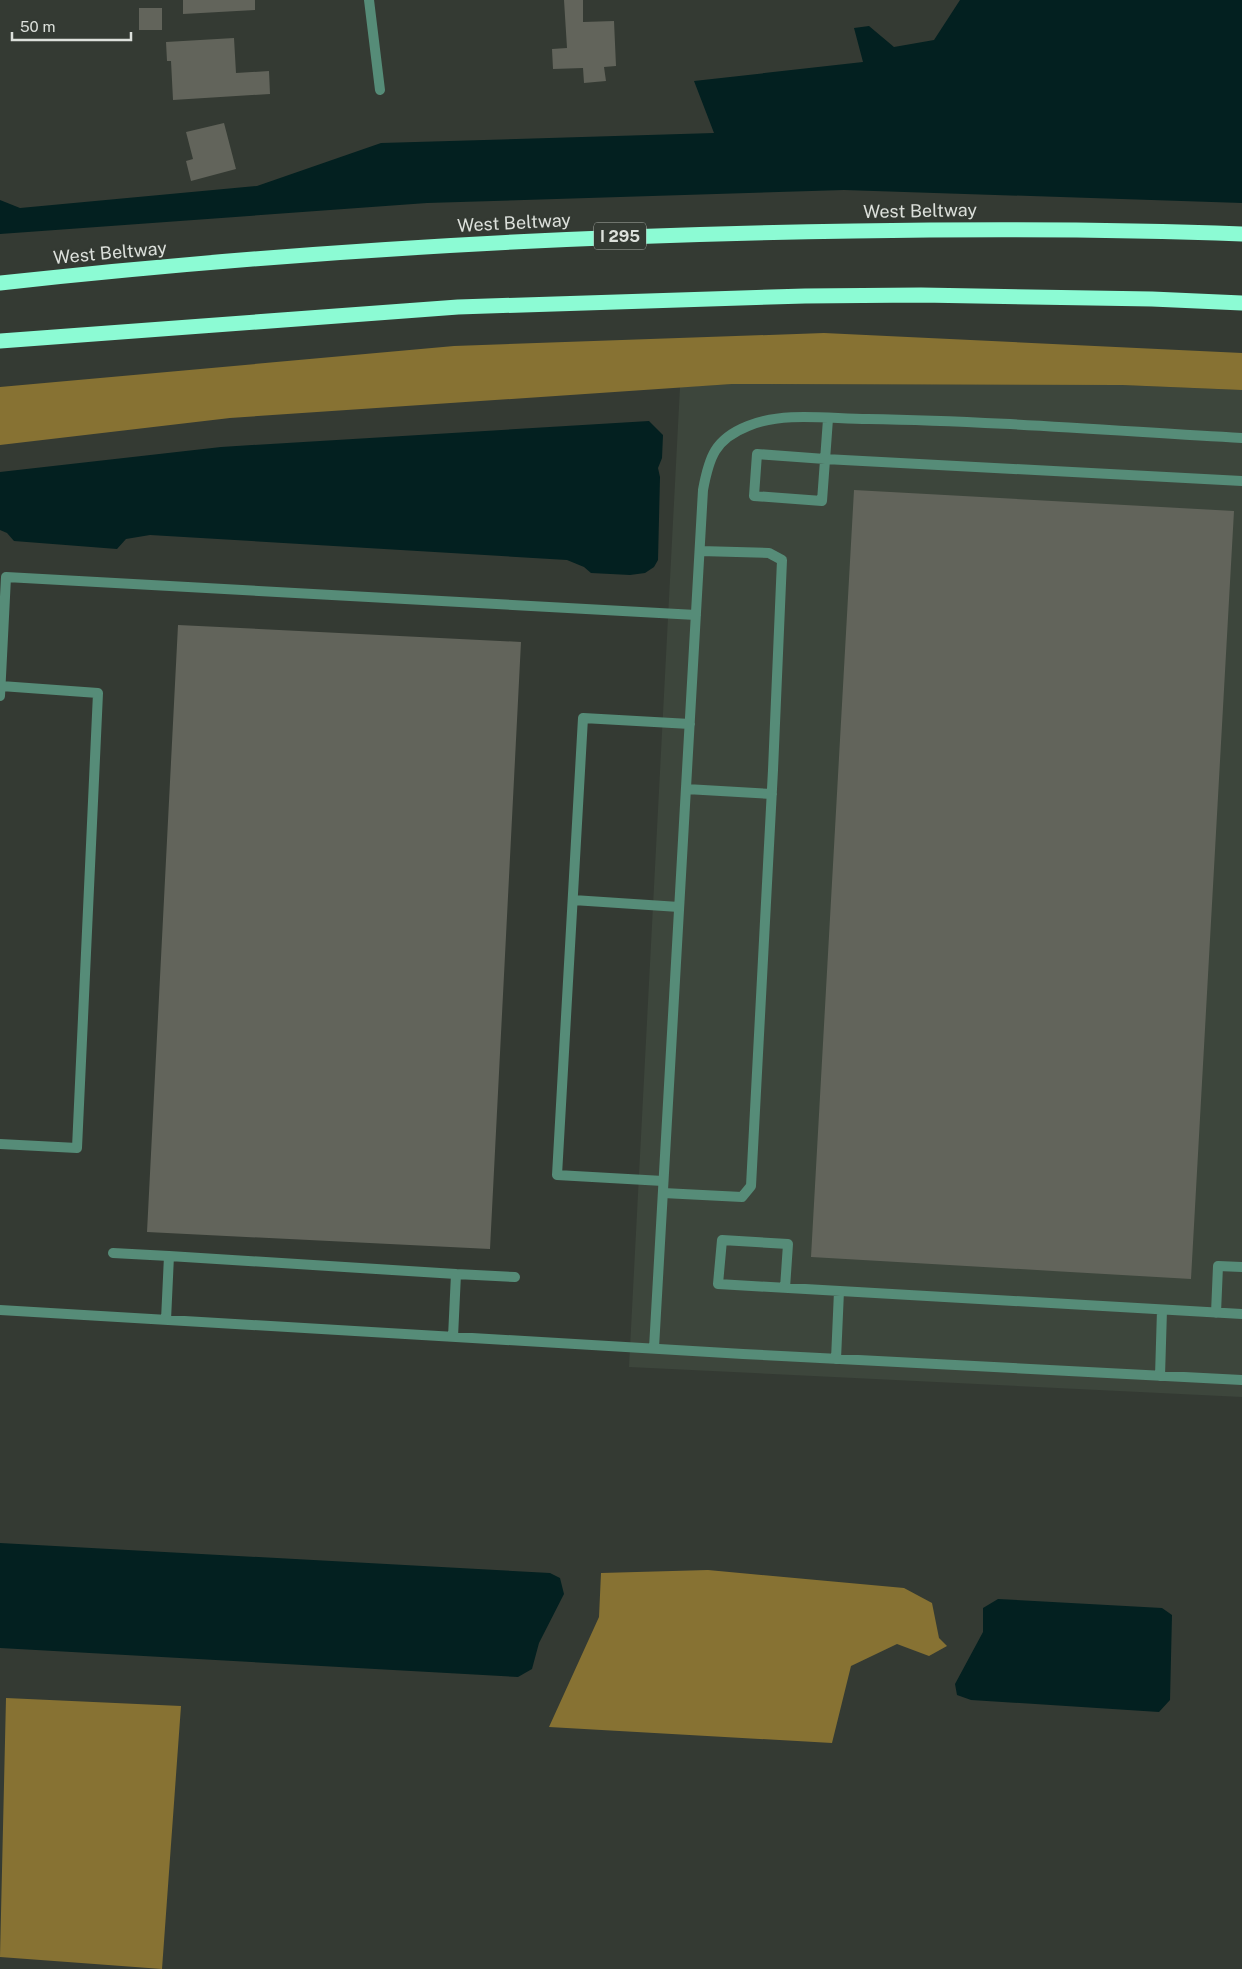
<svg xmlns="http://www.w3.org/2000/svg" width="1242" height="1969" font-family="'Public Sans',sans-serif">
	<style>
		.built { fill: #3d463c }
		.forest { fill: #877233 }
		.water { fill: #032020 }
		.building { fill: #62645b }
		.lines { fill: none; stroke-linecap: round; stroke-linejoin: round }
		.service { stroke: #568c78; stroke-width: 10 }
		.minor { stroke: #568c78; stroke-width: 10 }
		.motorway { stroke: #8cfbd4; stroke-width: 15 }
		.labels { text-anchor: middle; stroke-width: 4; stroke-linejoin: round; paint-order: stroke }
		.shield { fill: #343a33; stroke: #aaaea9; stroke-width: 1 }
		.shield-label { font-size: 16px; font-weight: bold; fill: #dce0db }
		.street-label { font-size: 18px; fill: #dce0db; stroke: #343a33 }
	</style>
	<rect width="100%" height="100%" fill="#343a33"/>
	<path class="built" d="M732,384L1122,385L1242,390V1397L629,1367L680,387Z"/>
	<path class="forest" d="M824,333L1242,353V390L1122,385L732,384L230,418L0,445V387L454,346Z
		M708,1570L904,1588L932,1603L939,1638L947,1646L929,1656L897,1644L851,1666L832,1743L549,1727L599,1617L601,1573Z
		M6,1698L181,1706L162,1969L0,1957Z"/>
	<path class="water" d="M960,0H1242V203L844,190L427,203L0,234V200L20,208L257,186L381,143L714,133L694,81L863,62L854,28L869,26L894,47L934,40Z
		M649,421L663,435L662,458L658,468L660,477L658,560L654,567L645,573L630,575L591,573L584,567L567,560L150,535L126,539L117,549L14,541L7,533L0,530V472L221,447Z
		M0,1543L550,1573L560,1578L564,1594L539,1643L532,1669L518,1677L0,1648Z
		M998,1599L1162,1608L1172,1615L1170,1700L1159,1712L971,1700L957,1695L955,1684L983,1632V1608Z"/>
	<path class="building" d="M183,0H255V10L183,14Z
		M564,0H583V22L614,21L616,66L604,67L606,81L584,83L583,68L553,69L552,49L567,48Z
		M139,8H162V30H139Z
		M234,38L236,73L269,71L270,94L173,100L171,61H167L166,42Z
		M224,123L236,169L191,181L186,161L193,159L186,132Z
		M854,490L1234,511L1191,1279L811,1257Z
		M178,625L521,642L490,1249L147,1232Z"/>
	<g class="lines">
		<path class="service" d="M828,419L822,501L754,496L757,454L825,459L1242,481
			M0,696L6,577L696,615
			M686,789L772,794
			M573,900L679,907
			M0,1144L77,1148L98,693L1,686
			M663,1181L557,1175L583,718L690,724
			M663,1193L742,1197L751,1186L773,770L782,560L769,553L700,551
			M113,1253L169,1256
			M785,1288L788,1244L722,1240L718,1284L1242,1314
			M0,1310L743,1354L1242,1380
			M1216,1313L1218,1266L1242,1267
			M166,1320L169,1256L456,1274
			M453,1337L456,1274L515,1277
			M654,1348L703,490C709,457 715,439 748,426C784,411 830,419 868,419C993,421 1117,431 1242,438
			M836,1359L839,1291
			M1160,1376L1162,1310"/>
		<path class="minor" d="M369,0L380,90"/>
		<path class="motorway" d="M0,283C284,252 569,235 854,231C984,229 1113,229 1242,234
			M0,341L458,307L805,296L921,295L1152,299L1242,303"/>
	</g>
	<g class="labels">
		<rect class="shield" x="594" y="222.5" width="52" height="27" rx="4"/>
		<g class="shield-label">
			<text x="620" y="242">I 295</text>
		</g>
		<g class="street-label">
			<text transform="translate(920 211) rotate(-1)" y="6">West Beltway</text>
			<text transform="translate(514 223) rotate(-3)" y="6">West Beltway</text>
			<text transform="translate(110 253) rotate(-5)" y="6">West Beltway</text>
		</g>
	</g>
	<path d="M12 32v8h119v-8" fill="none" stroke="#dce0db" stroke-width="2.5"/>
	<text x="20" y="32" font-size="15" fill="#dce0db" stroke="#343a33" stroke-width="4" paint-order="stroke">50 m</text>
</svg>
